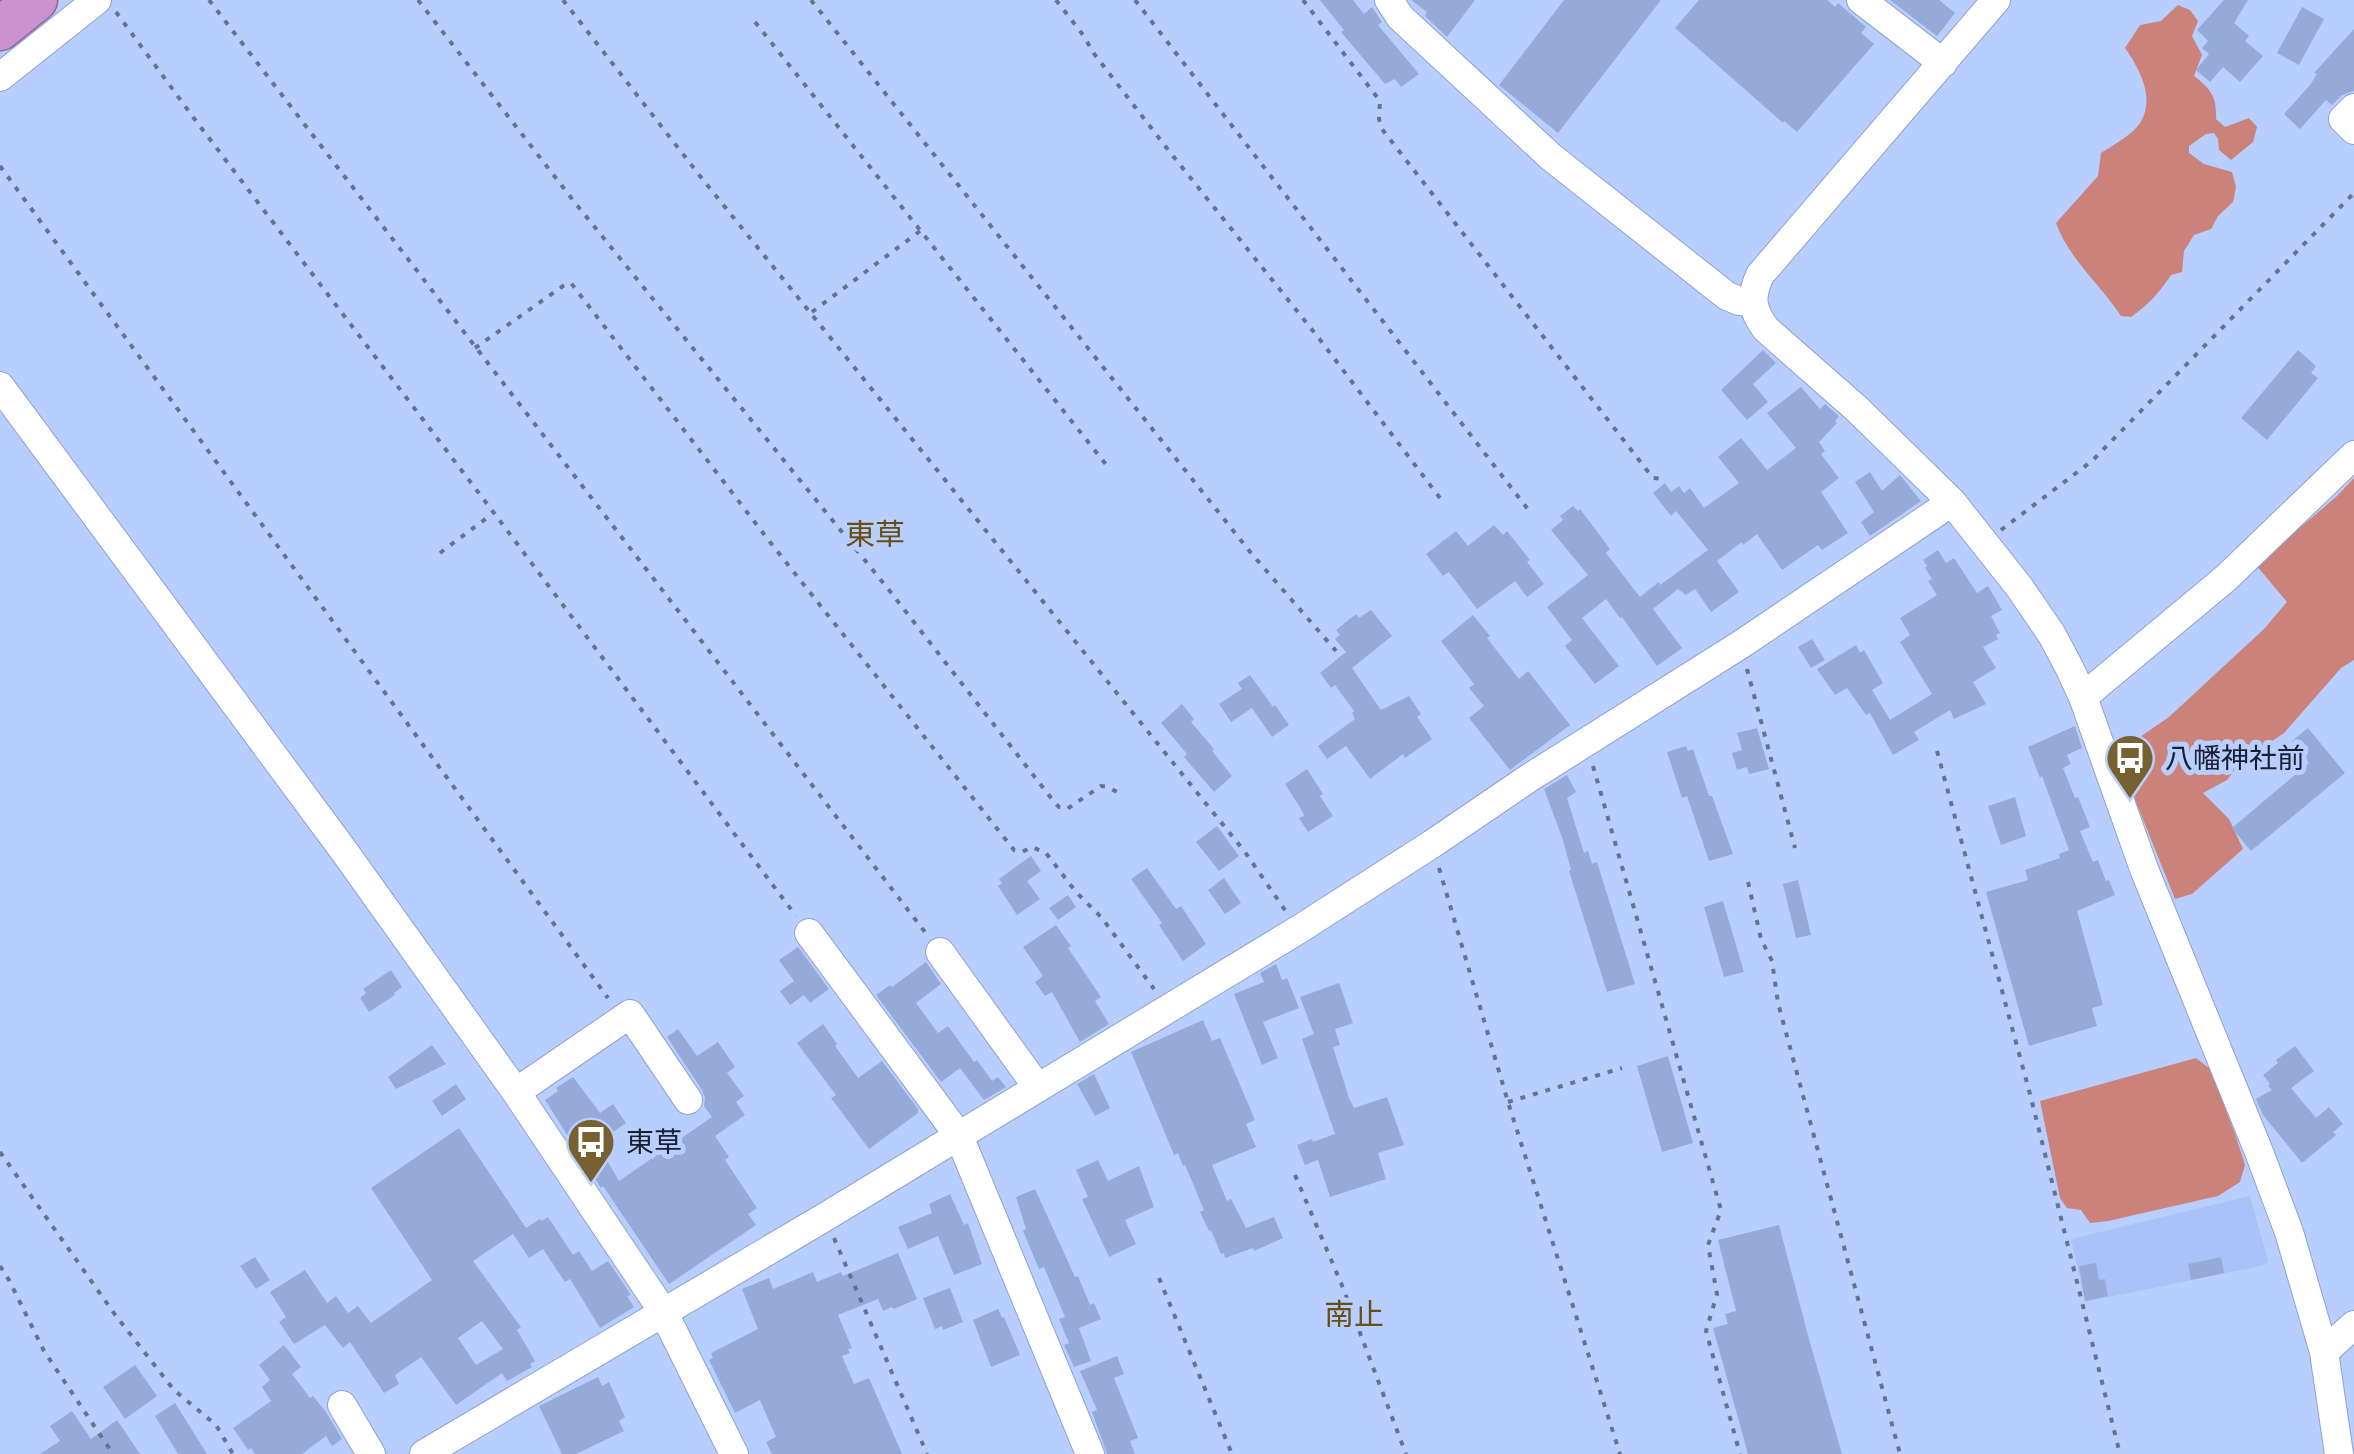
<svg xmlns="http://www.w3.org/2000/svg" width="2354" height="1454" font-family="'Noto Sans','Noto Sans JP',sans-serif">
	<style>
		.built { fill: #aac2f7 }
		.forest { fill: #cb827b }
		.building { fill: #95aad8; fill-rule: evenodd }
		.lines { fill: none; stroke-linecap: round; stroke-linejoin: round }
		.minor-casing { stroke: #8da2cf; stroke-width: 30 }
		.highway-casing { stroke: #8d6997; stroke-width: 45 }
		.path { stroke: #657393; stroke-width: 4; stroke-dasharray: 5 8; stroke-linecap: butt }
		.minor { stroke: #fff; stroke-width: 28 }
		.highway { stroke: #cc91cf; stroke-width: 42 }
		.labels { text-anchor: middle; stroke-width: 10; stroke-linejoin: round; paint-order: stroke }
		.poi-label { font-size: 28px; fill: #171f30; stroke: #b8cefe; text-anchor: start }
		.neighbourhood-label { font-size: 30px; fill: #664e14; stroke: #b8cefe }
	</style>
	<rect width="100%" height="100%" fill="#b8cefe"/>
	<path class="built" d="M2250,1196L2268,1261L2265,1265L2085,1302L2071,1239Z"/>
	<path class="forest" d="M2178,5L2190,10L2198,21L2192,36L2202,55L2194,76C2211,89 2217,97 2216,119L2225,127L2249,118L2257,127L2253,142L2231,160L2219,150L2218,139L2214,133L2206,134L2189,146V153L2204,164L2232,172L2236,187L2233,202L2218,216L2211,229L2194,235L2184,251L2182,272L2171,275C2160,292 2148,305 2131,317L2121,316C2100,284 2069,259 2056,223L2098,176L2101,153C2113,145 2132,135 2140,123C2156,98 2139,68 2125,48L2140,25L2161,21Z
		M2354,478V660L2341,668L2284,733L2240,763L2227,780L2203,793L2229,819L2243,849L2192,894L2175,899L2126,777L2124,748L2169,717L2264,629L2287,602L2256,565L2336,497Z
		M2196,1058L2210,1069L2234,1131L2245,1165L2240,1182L2218,1196L2108,1221L2090,1223L2081,1210L2067,1208L2060,1198L2040,1101Z"/>
	<path class="building" d="M1320,0H1353L1364,14L1372,7L1382,22L1378,25L1419,74L1401,87L1395,79L1385,84L1341,32L1344,30Z
		M1411,0H1475L1447,37L1425,16L1427,12Z
		M1564,0H1661L1558,133L1499,85Z
		M1699,0H1827L1835,7L1838,3L1866,27L1861,33L1874,44L1797,132L1784,121L1783,123L1675,28Z
		M1890,0H1939L1955,13L1937,36Z
		M2224,0H2248L2234,23L2249,36L2245,41L2263,56L2240,82L2223,67L2210,82L2196,70L2209,54L2202,48L2208,41L2197,30Z
		M2302,7L2324,19L2299,65L2277,53Z
		M2354,29V91L2342,95L2332,105L2326,100L2300,129L2284,114L2310,85L2317,74L2314,73Z
		M1763,350L1776,363L1753,384L1768,402L1747,420L1721,390Z
		M2298,350L2316,366L2311,373L2318,378L2267,440L2241,418Z
		M1801,387L1820,409L1825,404L1839,416L1835,421L1837,423L1819,442L1825,451L1821,454L1839,478L1821,492L1848,533L1822,550L1818,545L1782,570L1757,534L1743,545L1742,542L1717,561L1739,592L1711,612L1695,589L1686,595L1678,589L1653,609L1682,648L1657,666L1622,617L1620,618L1606,599L1582,618L1619,666L1595,684L1565,646L1572,640L1547,607L1588,575L1551,530L1563,520L1560,516L1573,506L1578,511L1580,509L1610,549L1606,553L1640,597L1659,582L1660,585L1708,550L1676,511L1671,516L1653,493L1665,483L1671,492L1679,486L1684,493L1690,488L1704,508L1739,483L1718,457L1741,438L1767,470L1796,448L1767,413Z
		M1870,472L1882,491L1900,475L1921,501L1870,536L1861,522L1874,512L1855,482Z
		M1494,525L1503,535L1507,531L1530,560L1527,562L1544,584L1527,597L1515,581L1477,609L1449,572L1443,576L1426,554L1456,531L1468,546Z
		M1938,550L1946,563L1954,558L1977,593L1988,586L2002,610L1991,616L2000,633L1996,635L1998,639L1983,647L1996,668L1973,682L1986,704L1954,719L1950,710L1914,732L1919,740L1893,755L1870,713L1866,715L1847,688L1835,695L1817,669L1856,645L1860,653L1864,650L1883,683L1872,690L1890,720L1932,694L1900,642L1910,635L1900,618L1937,595L1928,581L1932,579L1925,568L1927,566L1923,560Z
		M1371,610L1392,636L1352,668L1381,710L1409,696L1421,714L1417,717L1432,739L1405,758L1403,754L1370,779L1346,746L1327,759L1318,746L1355,719L1352,713L1354,711L1335,685L1331,688L1320,673L1346,652L1335,639L1340,635L1336,630L1356,614L1359,618Z
		M1473,615L1490,636L1487,638L1519,679L1528,671L1570,725L1510,770L1469,718L1484,706L1469,688L1474,684L1441,641Z
		M1812,639L1825,660L1811,668L1798,647Z
		M1250,675L1273,707L1275,705L1289,725L1272,737L1252,708L1231,722L1219,704L1242,689L1238,683Z
		M1182,704L1194,719L1191,722L1214,749L1212,751L1232,776L1214,792L1184,757L1187,754L1161,723Z
		M2075,726L2082,748L2067,755L2071,764L2063,768L2075,798L2078,797L2090,827L2080,831L2093,862L2098,860L2106,881L2109,880L2115,895L2077,911L2103,1005L2092,1008L2097,1026L2029,1046L1986,892L2028,880L2025,870L2060,858L2059,854L2069,850L2042,776L2040,778L2028,747Z
		M1757,728L1769,769L1749,774L1747,767L1737,770L1732,753L1742,750L1737,733Z
		M2308,728L2345,773L2251,851L2232,828L2309,763L2292,741Z
		M1686,746L1688,751L1693,749L1709,796H1712L1733,854L1709,861L1687,796L1682,798L1667,752Z
		M1307,769L1323,794L1320,796L1333,816L1308,832L1299,818L1304,816L1301,809L1285,784Z
		M1567,775L1576,792L1567,798L1584,853L1588,851L1592,864L1597,862L1635,984L1607,992L1569,871L1571,870L1563,840L1544,789Z
		M2015,797L2026,836L2001,845L1988,806Z
		M1217,826L1239,856L1219,871L1196,842Z
		M1031,856L1041,871L1027,881L1040,899L1017,915L998,886L1002,883L999,879Z
		M1147,868L1176,909L1181,906L1206,944L1183,961L1159,925L1162,923L1131,879Z
		M1224,878L1241,903L1225,914L1208,890Z
		M1798,880L1811,935L1796,938L1783,884Z
		M1068,895L1076,907L1058,920L1049,908Z
		M1723,901L1744,972L1724,977L1704,907Z
		M1056,925L1071,946L1068,948L1101,997L1095,1001L1109,1024L1080,1042L1052,992L1045,996L1035,982L1043,976L1023,947Z
		M798,947L829,989L810,1003L804,995L790,1005L780,991L794,981L779,960Z
		M926,962L941,984L916,1003L938,1033L948,1026L974,1062L977,1060L992,1081L998,1077L1006,1087L984,1100L960,1068L941,1082L876,995L890,985L892,987Z
		M1276,964L1282,980L1287,978L1299,1008L1263,1022L1278,1058L1262,1065L1234,994L1264,982L1260,973Z
		M391,970L402,987L394,993L395,995L369,1012L360,998L366,993L363,989Z
		M1339,983L1353,1023L1335,1029L1340,1045L1333,1047L1349,1098L1354,1108L1387,1097L1404,1145L1378,1153L1386,1179L1330,1197L1318,1160L1305,1165L1297,1145L1312,1139L1313,1142L1335,1134L1302,1039L1314,1034L1300,997Z
		M1203,1020L1212,1041L1220,1038L1255,1120L1246,1124L1256,1147L1212,1165L1227,1201L1231,1199L1246,1228L1274,1217L1283,1238L1254,1251L1253,1248L1225,1258L1224,1253L1221,1254L1211,1230L1209,1231L1200,1212L1204,1210L1185,1165L1183,1166L1178,1153L1174,1155L1131,1052Z
		M823,1024L837,1044L835,1046L858,1078L882,1061L918,1109V1113L869,1149L831,1098L836,1095L797,1043Z
		M678,1029L697,1056L718,1042L735,1067L727,1073L744,1096L736,1102L745,1115L715,1136L729,1157L725,1160L757,1208L748,1214L756,1225L669,1284L603,1186L601,1188L545,1100L558,1091L556,1088L573,1077L600,1113L613,1104L626,1123L597,1143L619,1181L712,1117L704,1106L705,1098L702,1090L667,1037Z
		M432,1045L446,1064L396,1089L388,1077Z
		M2295,1046L2314,1071L2291,1088L2316,1118L2329,1107L2343,1124L2333,1132L2336,1135L2302,1163L2263,1115L2256,1099L2272,1090L2268,1086L2270,1084L2263,1075L2278,1063L2276,1060Z
		M1668,1056L1693,1143L1662,1152L1637,1066Z
		M1094,1074L1110,1108L1095,1116L1077,1084Z
		M456,1084L466,1099L442,1116L432,1101Z
		M459,1128L526,1228L540,1219L542,1221L548,1217L573,1255L579,1251L592,1271L608,1261L631,1295L627,1296L634,1307L600,1328L570,1279L565,1282L543,1249L529,1258L513,1234L473,1261L521,1327L517,1330L535,1361L530,1364L532,1367L507,1381L502,1373L456,1405L421,1357L395,1375L399,1384L384,1393L350,1342L343,1348L325,1325L294,1344L279,1322L286,1317L270,1292L305,1270L327,1303L336,1296L348,1313L358,1306L371,1323L432,1280L371,1188ZM482,1321L503,1349L476,1365L458,1338Z
		M1098,1160L1108,1181L1139,1166L1154,1207L1125,1220L1136,1244L1109,1257L1082,1199L1088,1197L1076,1170Z
		M1035,1189L1075,1277L1078,1276L1090,1305L1094,1303L1101,1319L1079,1328L1091,1361L1074,1367L1064,1345L1069,1343L1059,1319L1065,1317L1044,1267L1039,1269L1023,1231L1026,1229L1016,1197Z
		M950,1194L964,1225L968,1223L982,1264L954,1275L938,1236L908,1249L898,1227L932,1213L929,1204Z
		M1779,1225L1809,1339L1842,1454H1748L1713,1328L1728,1324L1725,1314L1736,1311L1718,1240Z
		M898,1253L917,1299L894,1309L892,1307L883,1311L878,1299L838,1315L852,1348L848,1349L850,1353L842,1356L854,1384L869,1378L902,1454H772L766,1442L776,1437L760,1400L735,1413L709,1360L713,1358L711,1353L758,1329L742,1289L769,1278L773,1289L813,1272L817,1282L841,1272L843,1276Z
		M255,1257L270,1280L256,1289L240,1266Z
		M2221,1257L2224,1273L2191,1280L2188,1264Z
		M2096,1263L2099,1280L2105,1279L2108,1296L2085,1301L2079,1266Z
		M950,1288L963,1322L943,1330L942,1326L935,1329L923,1298Z
		M998,1309L1002,1318L1004,1317L1020,1355L991,1367L973,1320Z
		M284,1345L301,1367L292,1374L310,1398L313,1396L326,1412L342,1439L332,1446L326,1436L302,1454H255L251,1448L248,1450L233,1428L271,1401L262,1387L270,1380L259,1365Z
		M1117,1356L1124,1374L1114,1378L1138,1438L1130,1441L1135,1454H1107L1092,1412L1097,1410L1080,1371Z
		M135,1365L157,1396L125,1419L103,1387Z
		M598,1377L602,1386L609,1382L625,1417L619,1421L624,1431L576,1454H562L539,1406Z
		M175,1403L207,1454H178L155,1416Z
		M72,1411L91,1439L117,1420L140,1454H40L60,1441L50,1426Z"/>
	<g class="lines">
		<g class="minor-casing">
			<path id="minor" d="M1389,0L1400,17L1551,157L1727,296L1739,301L1753,303
				M1861,0L1943,63
				M1996,0L1760,275C1750,297 1751,309 1766,329L1857,409L1952,502L2020,588L2052,635L2070,669L2083,697L2144,869L2259,1152L2289,1232L2324,1352L2339,1454
				M0,77L97,0
				M2354,108L2343,119L2354,130
				M0,386L344,851L516,1092L664,1313L734,1454
				M2083,697L2226,578L2354,455
				M809,933L959,1136L1090,1454
				M940,952L1038,1088
				M516,1092L630,1014L688,1100
				M2324,1352L2354,1325
				M342,1405L371,1454
				M424,1454L825,1217L1298,930L1432,844L1529,778L1740,645L1952,502"/>
		</g>
		<g class="highway-casing">
			<path id="highway" d="M0,29L36,0"/>
		</g>
		<path class="path" d="M209,0L928,936
			M418,0L576,204L889,590L1055,803L1059,807L1067,809L1101,786L1108,787L1117,792
			M563,0L700,176L1245,852L1287,913
			M811,0L1251,553L1336,651
			M1056,0L1083,35L1095,55L1169,151L1321,341L1443,502
			M1135,0L1530,512
			M1303,0L1380,101L1379,119L1382,129L1653,478L1666,479
			M116,12L193,117L494,513L796,916
			M755,22L1108,467
			M0,166L608,998
			M812,312L920,231
			M475,348L563,286L571,283L770,542L1014,850L1022,852L1032,847L1046,853L1076,892L1102,918L1154,989
			M2001,530L2092,461L2354,193
			M440,553L492,514
			M1747,669L1795,848
			M1937,751L2030,1094L2120,1454
			M1593,766L1721,1210L1708,1245L1717,1294L1706,1331L1740,1454
			M1439,868L1508,1102L1620,1454
			M1748,882L1761,939L1772,961L1778,1003L1900,1454
			M1508,1102L1622,1068
			M0,1152L116,1316L174,1390L216,1425L233,1454
			M1295,1175L1341,1283L1406,1454
			M834,1238L927,1454
			M0,1266L9,1280L44,1351L113,1454
			M1159,1278L1232,1454"/>
		<use href="#minor" class="minor"/>
		<use href="#highway" class="highway"/>
	</g>
	<defs>
		<g id="bus-pin" transform="scale(2.5)"><path d="M0 17L-7.5 6A9.5 9.5 0 1 1 7.5 6Z" fill="#776131" stroke="#b8cefe"/><path d="M-5-6H5V4H4V6H2V4H-2V6H-4V4H-5ZM-3.5-4V0h7V-4ZM-3.5 1.2v1.5H-2V1.2ZM2 1.2v1.5H3.5V1.2Z" fill="#fff"/></g>
	</defs>
	<g fill-rule="evenodd">
		<use href="#bus-pin" x="2130" y="758"/>
		<use href="#bus-pin" x="591" y="1142"/>
	</g>
	<g class="labels">
		<g class="poi-label">
			<text x="2165" y="768">八幡神社前</text>
			<text x="626" y="1152">東草</text>
		</g>
		<g class="neighbourhood-label">
			<text x="875" y="545">東草</text>
			<text x="1354" y="1325">南止</text>
		</g>
	</g>
</svg>
